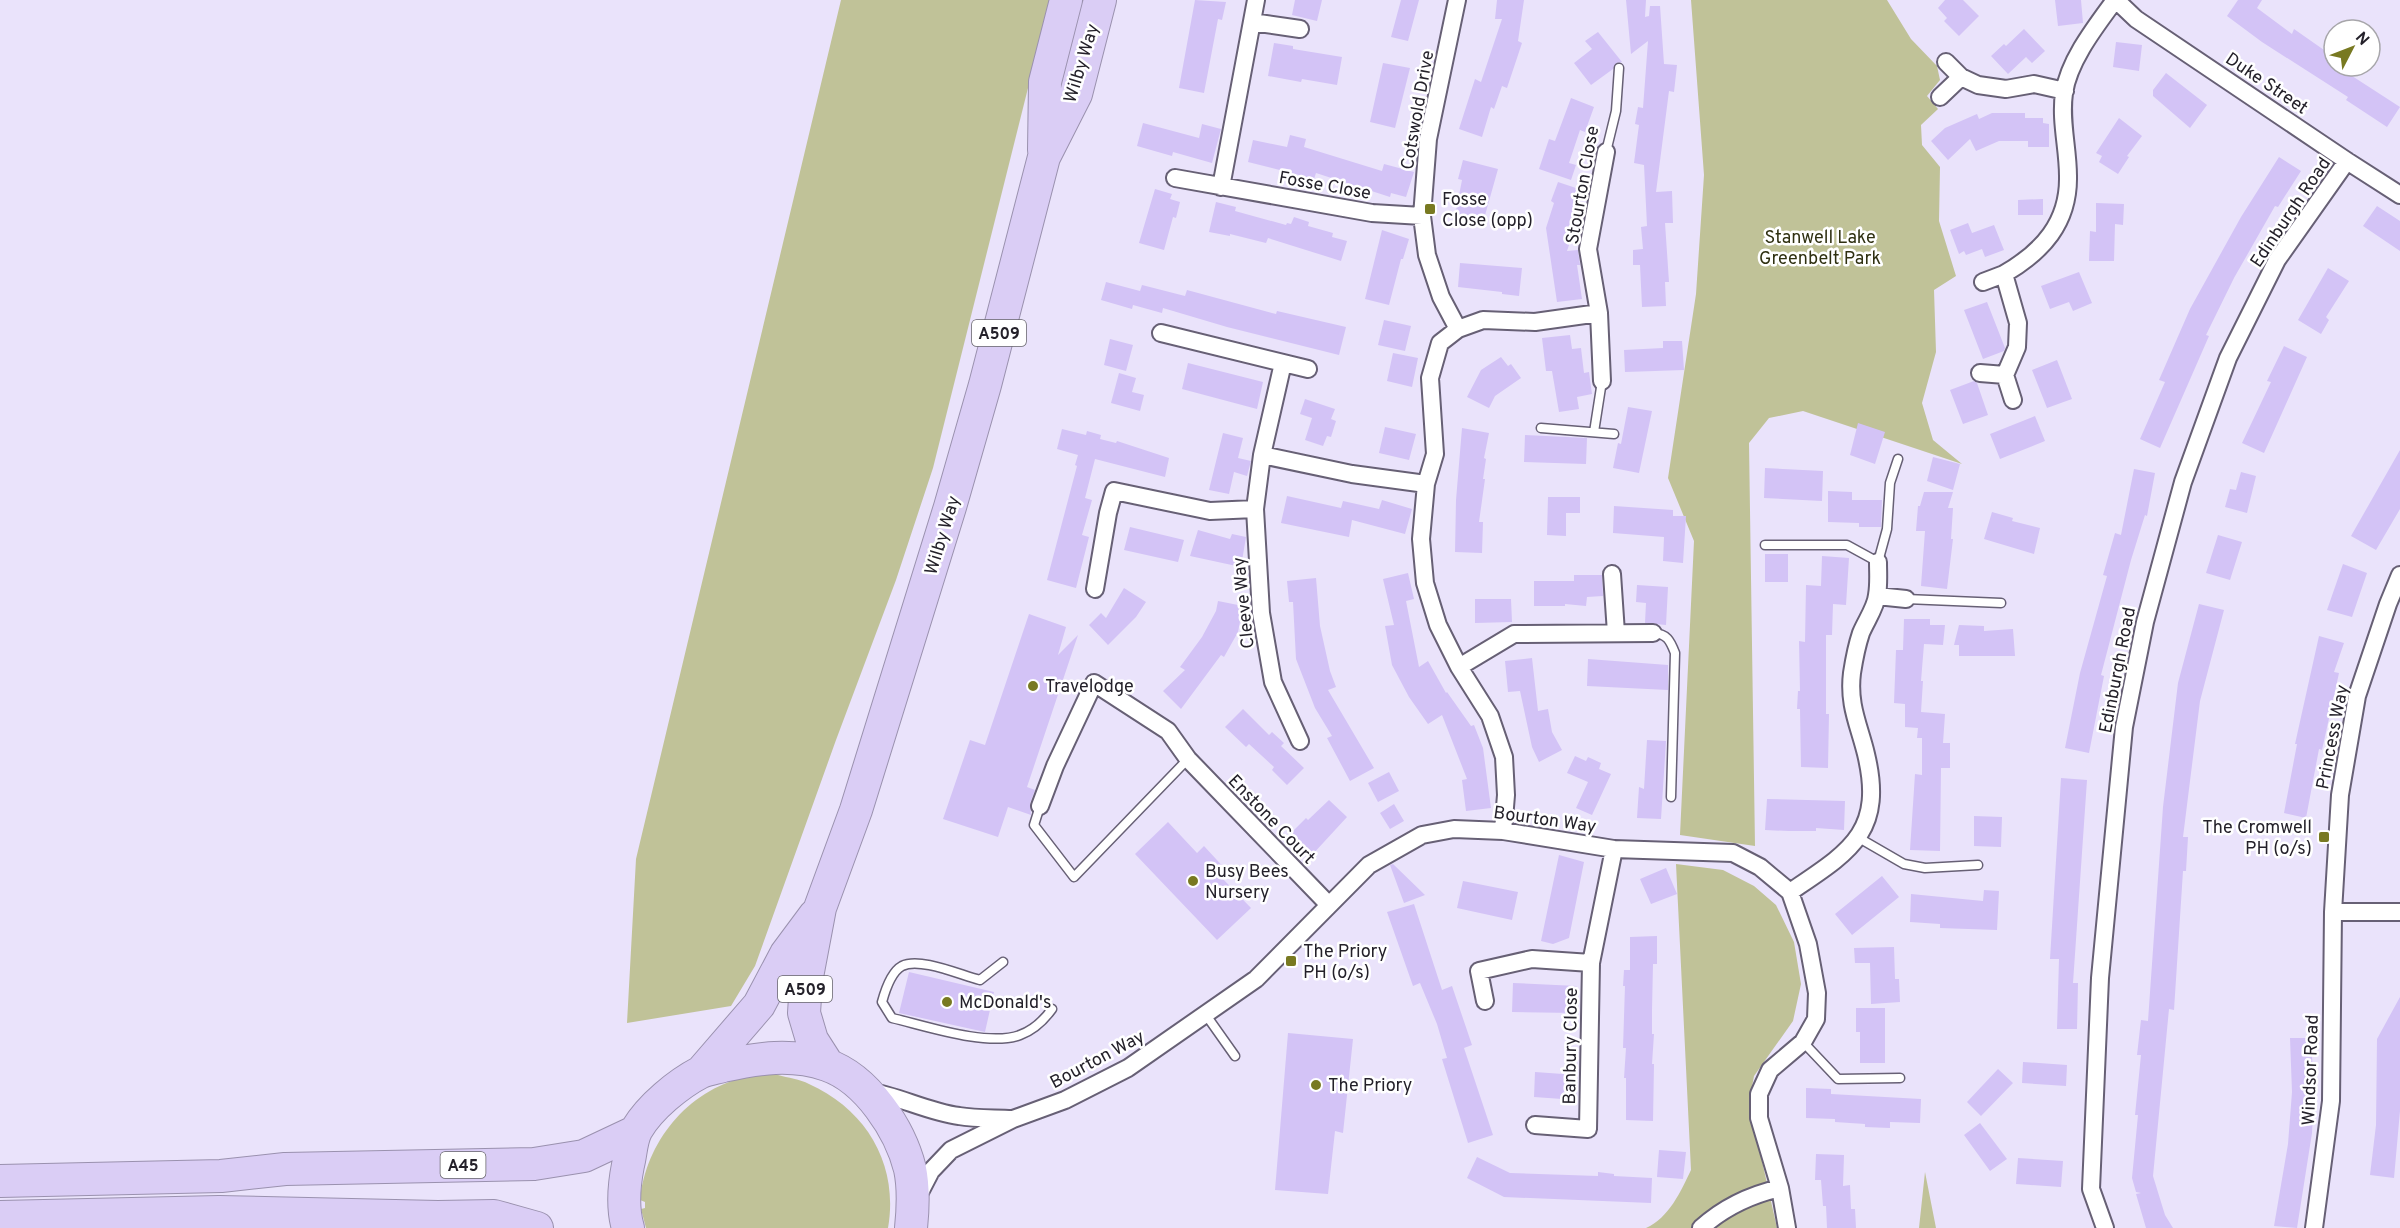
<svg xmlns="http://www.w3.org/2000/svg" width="2400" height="1228" font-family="Overpass,sans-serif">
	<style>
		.green { fill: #c0c298 }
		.building { fill: #d3c3f6 }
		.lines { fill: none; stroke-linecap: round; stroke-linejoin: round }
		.lane-casing { stroke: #676075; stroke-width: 11 }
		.street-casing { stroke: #676075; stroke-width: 20 }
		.highway-casing { stroke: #9a91ae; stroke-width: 34 }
		.lane { stroke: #fff; stroke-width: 8 }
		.street { stroke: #fff; stroke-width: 16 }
		.highway { stroke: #dacdf5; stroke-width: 32 }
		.poi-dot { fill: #787921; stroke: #fff; stroke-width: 2 }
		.labels { text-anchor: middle; stroke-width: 5; stroke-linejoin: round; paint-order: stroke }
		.shield { fill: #fff; stroke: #66646a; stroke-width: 1.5 }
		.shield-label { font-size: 16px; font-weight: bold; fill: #24212a }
		.street-label { font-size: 18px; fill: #24212a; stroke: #fff }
		.poi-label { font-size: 18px; fill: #24212a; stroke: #fff; text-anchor: start }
		.park-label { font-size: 18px; fill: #2f3011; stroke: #fff }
	</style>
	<rect width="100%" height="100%" fill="#eae3fb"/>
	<path class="green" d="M841,0H1050L933,468L896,580L836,740L755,966L731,1006L627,1023L636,859Z
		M1691,0H1887L1911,39L1937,66L1940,80L1927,96L1938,109L1921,125L1922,145L1940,167L1939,221L1956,276L1934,290L1936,352L1922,403L1933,440L1962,464L1803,411L1769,418L1749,443L1755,846L1680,835L1694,541L1668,478L1696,294L1704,175Z
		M1676,864L1723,870L1754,886L1776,905L1794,942L1801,984L1793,1021L1754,1076L1749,1103L1777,1228H1646C1669,1218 1681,1191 1691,1170Z
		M778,1075C788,1078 800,1079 809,1084C867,1110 899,1165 888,1228H646L641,1209L645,1208V1202L640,1200C646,1142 687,1091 745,1077C755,1074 767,1075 778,1075Z
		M1925,1172L1936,1228H1919Z"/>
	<path class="building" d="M1195,0L1226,2L1222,20L1218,19L1204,93L1179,88Z
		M1295,0H1322L1317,21L1292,15Z
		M1401,0H1419L1408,41L1391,37Z
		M1497,0H1524L1518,41L1522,43L1507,88L1502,86L1494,109L1491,107L1482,137L1459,129L1475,79L1481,82L1502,19H1495Z
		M1626,0H1646L1645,17L1649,16L1650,6H1660L1664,64L1677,65L1674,92L1669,91L1656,192L1672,191L1673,223H1665L1669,282H1665L1666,306L1642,307L1640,265H1633V250L1643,249L1641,227L1647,226L1644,165L1634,163L1639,125L1635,124L1638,107L1643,108L1648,41L1631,54Z
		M1945,0H1963L1979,16L1959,36L1944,21L1947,18L1938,8Z
		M2055,0H2081L2083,23L2058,26Z
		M2238,0H2262L2257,8L2292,34L2294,29L2334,57V66H2354L2349,74L2400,107L2387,127L2346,100L2348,97L2262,42L2227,16Z
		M2024,29L2045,51L2032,63L2026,57L2008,74L1991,56L2004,44L2006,46Z
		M1598,32L1622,62L1616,63L1613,69L1591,85L1574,63L1592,49L1585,41Z
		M2116,42L2142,45L2139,71L2113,67Z
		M1274,43L1293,46V49L1342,57L1337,85L1302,79L1301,82L1268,76Z
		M1383,63L1410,68L1395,128L1370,122Z
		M2166,73L2207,105L2190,128L2153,96V90Z
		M1571,98L1594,107L1585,132L1580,130L1569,163L1576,165L1571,180L1539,169L1549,139L1555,141Z
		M1992,113H2025V118H2043V123L2049,124V147H2028V141H1999L1976,151L1970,139L1948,160L1931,141L1945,128L1977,114L1979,119Z
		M2119,118L2142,136L2127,156L2129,157L2118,174L2099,162L2102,156L2096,153Z
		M1143,123L1199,138L1202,124L1221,129L1212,163L1173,152L1172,156L1137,146Z
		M1290,135L1306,139L1304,147L1382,171L1384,164L1414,172L1406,197L1391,193L1390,197L1316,173L1313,182L1299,177V175L1248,162L1253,140L1287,147Z
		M2279,157L2301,171L2278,207L2275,206L2234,278L2206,335L2209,336L2160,448L2140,439L2165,382L2159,380L2190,309L2241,217Z
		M1463,160L1498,169L1482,226L1463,222L1464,218L1455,216L1462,180L1458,179Z
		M1558,182L1582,190L1568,228L1574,230L1567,251L1578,250L1580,265H1577L1582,299L1557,302L1546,228L1554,203L1551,201Z
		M1155,189L1172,194L1170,199L1180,202L1176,218L1173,217L1164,250L1139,243Z
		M2043,199V215H2018V200Z
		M1216,202L1236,207L1235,211L1286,225L1287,223L1291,224L1294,217L1309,222L1308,226L1333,233L1332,237L1347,241L1341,261L1268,238L1266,243L1230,234V236L1209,232Z
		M2096,203L2124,204L2123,225L2115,224L2114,261H2089L2090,231L2096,232Z
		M2377,206L2400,221V251L2363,226Z
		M1968,223L1972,233L1994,225L2004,250L1985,257L1982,249L1966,255L1964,251L1959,254L1950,230Z
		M1382,230L1409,239L1403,259H1401L1389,305L1365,299Z
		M1460,263L1522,268L1519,296L1502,294V292L1458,287Z
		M2328,268L2349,281L2326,317L2329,320L2321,334L2298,320Z
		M2079,272L2092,303L2073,311L2069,302L2050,309L2041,286Z
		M1106,282L1140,291L1142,285L1185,296L1187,290L1276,314L1277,311L1346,327L1339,355L1227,327L1163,308L1162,313L1133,305L1132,309L1101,300Z
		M1987,302L2005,348L2004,351L1983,359L1964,310Z
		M1384,320L1411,326L1405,351L1378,345Z
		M1570,335L1572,349L1581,348L1584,373L1589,372L1592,394L1577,397L1579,409L1559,412L1552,371H1546L1542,338Z
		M1110,339L1133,345L1126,371L1104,365Z
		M1663,341H1682L1684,370L1625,372L1624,350L1663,348Z
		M2284,346L2307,357L2264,453L2242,443L2271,382L2267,381Z
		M1393,353L1418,358L1412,387L1387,381Z
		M1501,357L1508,366L1511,364L1521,378L1495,396L1489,408L1467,397L1481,370Z
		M2057,360L2072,399L2047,408L2032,370Z
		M1188,363L1263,382L1257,409L1182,389Z
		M1119,373L1136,378L1132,392L1144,395L1140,411L1111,403Z
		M1974,381L1977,383L1988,415L1963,424L1950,390Z
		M1305,399L1335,409L1331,419L1336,421L1331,437L1327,436L1323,446L1305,440L1312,418L1300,414Z
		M1628,407L1652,411L1639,473L1613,468L1618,443L1621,444Z
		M2035,416L2045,441L2000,459L1990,434Z
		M1858,423L1885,432L1875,464L1850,455Z
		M1385,427L1416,434L1409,460L1379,453Z
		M1462,428L1489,433L1484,458L1486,459L1483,479H1485L1479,522H1483L1482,553L1455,552L1456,500Z
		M1062,429L1086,435L1087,431L1101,435L1100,439L1116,443L1117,441L1169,458L1165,477L1095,459L1085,498L1092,500L1082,535L1089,537L1076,588L1047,580L1077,466L1075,465L1078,455L1057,449Z
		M1223,433L1243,438L1238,458L1251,461L1247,476L1234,472L1229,494L1209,490Z
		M1525,435L1587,438L1586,464L1524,462Z
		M2400,450V509L2376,550L2351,536Z
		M1933,457L1960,464L1953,490L1927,481Z
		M1765,468L1823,471L1822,501L1764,498Z
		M2134,469L2155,473L2147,516L2145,515L2131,560L2101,675L2104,676L2089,753L2065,748L2080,673L2107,576L2103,575L2115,533L2121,535Z
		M2241,472L2256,476L2247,513L2225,507L2230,489L2236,490Z
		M1828,491L1852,492V500H1882L1881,527H1859V523L1828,522Z
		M1924,492H1953L1948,508H1953L1951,539H1953L1947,589L1921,586L1925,531H1916L1918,506H1920Z
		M1287,496L1341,508L1343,501L1379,509L1382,500L1412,509L1405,534L1352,520L1349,537L1281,523Z
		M1548,497H1580V513H1566V536L1547,535Z
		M1614,506L1673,510V516H1686L1683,563L1663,561L1664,537L1613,533Z
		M1992,512L2013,518L2012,521L2040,528L2034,554L1984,539Z
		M1130,527L1184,540L1178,562L1124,550Z
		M1198,530L1230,539L1232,534L1246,537L1241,567L1190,556Z
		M2218,535L2242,542L2230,580L2206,573Z
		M1765,554H1788V582H1765Z
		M1822,556L1849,558L1846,605L1833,604L1832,635H1826V714H1829L1828,768L1801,767L1800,709H1797L1798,691H1800L1799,641L1805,642L1806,585L1821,586Z
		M2343,564L2367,573L2352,617L2327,610Z
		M1408,573L1414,599L1406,601L1419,667L1428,661L1446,693L1447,692L1471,726L1474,725L1483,748L1491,808L1466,811L1462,780L1467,779L1442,715L1428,724L1409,697L1392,665L1385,626L1394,625L1383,579Z
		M1574,575H1602L1603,596L1587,597L1586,606L1565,604V606H1534V581H1574Z
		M1316,578L1320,626L1330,671L1336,687L1328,690L1374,768L1350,781L1327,738L1332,736L1315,708L1296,659L1293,602H1289L1287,581Z
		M1637,585L1668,587L1666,625L1645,623L1646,603L1636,602Z
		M1124,588L1146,602L1136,617L1108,645L1089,625L1101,613L1106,618Z
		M1475,599H1511L1512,622L1475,623Z
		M1218,601L1243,606L1238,632L1224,657L1221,655L1181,709L1163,691L1185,670L1180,667L1202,637L1216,611Z
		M2199,604L2224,610L2200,701L2183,837H2188L2186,871H2183L2174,1010L2169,1009L2153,1176L2165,1215L2173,1228H2146L2136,1194L2141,1193L2136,1192L2132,1178L2138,1115H2135L2141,1055H2137L2141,1020L2148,1021L2163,807L2178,683Z
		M1029,614L1066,627L1058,655L1078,635L1027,787L1035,790L1030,803L1031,815L1008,807L998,837L943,819L970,740L985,745Z
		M1904,619H1930V625H1945L1943,645L1924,644L1921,681H1923L1921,712L1945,714L1943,743H1950V768H1941L1940,851L1910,850L1915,774L1922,775V738H1917L1918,728L1905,727V704L1894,703L1896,650H1903Z
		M1959,625L1984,626V631L2013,629L2015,656H1959V645H1954Z
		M2319,636L2344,643L2334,672L2339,673L2322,750L2319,749L2306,818L2284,813L2297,744H2295Z
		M1532,658L1538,711L1548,709L1552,732L1562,750L1539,762L1532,747L1520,691L1508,692L1505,661Z
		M1588,659L1668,665V690L1587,686Z
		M1243,709L1269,735L1272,732L1284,743L1281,746L1304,768L1287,785L1272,770L1274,767L1249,744L1246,747L1225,727Z
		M1647,740L1666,741L1661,819L1637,818L1639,787L1644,789Z
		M1575,756L1586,761L1588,757L1601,763L1599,769L1611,774L1592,815L1576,808L1588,782L1567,773Z
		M1389,772L1399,791L1378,802L1368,783Z
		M2061,778L2087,780L2073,983H2078L2077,1029H2057L2059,959H2050Z
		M1767,799L1845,801L1844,830L1816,828V831H1789L1765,830Z
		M1329,800L1347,817L1312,855L1291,833L1306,818L1308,820Z
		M1394,804L1404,821L1390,829L1380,813Z
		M1974,816L2002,817L2001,847L1974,846Z
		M1168,822L1197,853L1204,846L1228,872L1222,878L1251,908L1217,940L1135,854Z
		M1559,855L1584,862L1569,938L1553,944L1541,941Z
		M1393,864L1425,895L1404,903L1390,865Z
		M1666,868L1677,894L1651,904L1640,879Z
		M1882,876L1899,897L1852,935L1835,914Z
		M1463,881L1518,892L1512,920L1457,908Z
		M1984,890L1999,891L1997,930L1940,928V924L1910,922L1911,894L1983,901Z
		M1414,904L1442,990L1452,986L1472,1045L1464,1048L1493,1135L1468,1143L1442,1059L1447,1058L1437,1024L1420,983L1413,986L1387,912Z
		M1657,936V964H1653L1652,1010V1034H1654L1652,1064H1654L1653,1121L1626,1120V1078H1624L1626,1048H1623L1625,986H1623L1624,970H1630V937Z
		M1894,947L1895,979H1899L1900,1002L1871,1004L1870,963H1855L1854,948Z
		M909,972L994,992L985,1032L899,1013Z
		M1513,983L1577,986L1576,1013L1512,1012Z
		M2400,997V1111L2394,1178L2370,1175L2376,1125L2377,1039Z
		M1856,1008H1885V1063H1860V1032H1856Z
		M1288,1033L1353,1039L1343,1133L1335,1131L1328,1194L1275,1190Z
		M2290,1038H2311L2314,1093L2312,1133L2297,1228L2274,1226L2288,1144L2292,1092Z
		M2023,1062L2067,1065L2066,1086L2022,1083Z
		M1998,1069L2013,1083L1981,1116L1967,1102Z
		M1535,1072L1577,1075L1576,1100L1534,1097Z
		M1806,1088L1831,1089V1094L1921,1099L1920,1123L1890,1122V1128L1865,1127V1124L1835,1122V1119L1806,1118Z
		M1980,1123L2007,1159L1990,1171L1964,1135Z
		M1659,1150L1686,1152L1683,1179L1657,1177Z
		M1816,1154L1844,1155L1843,1186L1850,1185L1851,1209H1855L1856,1228H1827L1826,1206H1823L1821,1180H1815Z
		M1477,1157L1510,1173L1598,1176V1172L1614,1174V1176L1652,1178L1651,1203L1504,1197L1467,1178Z
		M2018,1158L2063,1161L2061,1187L2016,1184Z"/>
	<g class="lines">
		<g class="lane-casing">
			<path id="lane" d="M1606,152L1616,111L1619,68
				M1541,428L1614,434
				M1594,432L1602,381
				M1765,545H1847L1878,562L1887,529L1890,483L1898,459
				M1906,599L2001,603
				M1653,633C1667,634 1670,640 1675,653L1671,797
				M1040,806L1034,825L1074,877L1188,759
				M1859,838L1904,864L1925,868L1978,865
				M1003,962L980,980C960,975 920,957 902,966C891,972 885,991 882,1002L892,1018C926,1026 988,1047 1020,1035C1034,1030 1044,1020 1052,1009
				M1206,1015L1235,1056
				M1803,1042L1838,1079L1900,1078"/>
		</g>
		<g class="street-casing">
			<path id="street" d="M1457,0L1428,139L1422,216L1427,255L1441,297L1458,329
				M2116,0L2136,19L2347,161L2400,195
				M1252,22L1300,29
				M1946,62L1961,77
				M1940,97L1961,77L1978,85L2006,89L2034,84L2065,91
				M1175,178L1372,213L1422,216
				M1221,187L1256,0
				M1983,282L2004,274
				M1161,333L1308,369
				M1283,363L1262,455L1255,509L1261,613L1273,682L1300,741
				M1980,373L2005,375L2017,347L2018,323L2004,274C2042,252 2069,223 2068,176C2068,148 2060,121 2064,93C2069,60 2096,26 2115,0
				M2005,375L2013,400
				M1602,381L1599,313L1588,249L1606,152
				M1262,455L1352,474L1426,484
				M1612,574L1616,633
				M1095,589L1108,513L1114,491L1210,511L1255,509
				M1877,596L1906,599
				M1459,667L1514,634L1653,633
				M1040,806L1055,766L1094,683L1168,731L1188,759L1329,905
				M1503,831L1506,795L1504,757L1490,716L1459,667L1438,625L1425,583L1421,539L1426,484L1435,454L1430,378L1440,343L1458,329L1483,320L1535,322L1599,313
				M1790,892C1849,852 1885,833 1866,754C1859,725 1848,705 1852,673C1854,660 1857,645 1861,633C1866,621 1876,607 1877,595C1879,584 1878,573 1878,562
				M2333,912H2400
				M1485,1001L1479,971L1532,959L1591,963
				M868,1091C899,1096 928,1112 959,1116C976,1119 995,1118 1012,1119
				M1535,1125L1588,1129L1591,963L1614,849
				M917,1198L931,1171L951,1150L1013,1119L1065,1100L1128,1068L1256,979L1369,865L1422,835L1454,829L1503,831L1614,849L1733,853L1760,867L1790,892L1808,944L1817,993L1816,1019L1803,1042L1770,1070L1759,1094V1118L1780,1188L1787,1228
				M1701,1228C1724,1207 1750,1195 1780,1188
				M2105,1228L2091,1189L2100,978L2124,727L2145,622L2183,482L2228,358L2277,260L2347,161
				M2314,1228L2331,1101L2333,912L2340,795L2357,696L2388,604L2400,575"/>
		</g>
		<g class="highway-casing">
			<path id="highway" d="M1044,150L1045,82L1066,0
				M828,1065L812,1040L804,1013L806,982L820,908L856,810L950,507L985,385L1044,157L1076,94L1100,0
				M702,1071L759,1005L786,954L815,915
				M0,1181L221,1176L285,1169L534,1164L584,1156L635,1132
				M0,1217L219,1212L438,1217L494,1216L537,1228
				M628,1228C622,1208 624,1185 628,1165C631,1154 631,1139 637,1129C650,1107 678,1084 701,1072C708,1069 716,1068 723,1066C758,1058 792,1053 827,1065C867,1079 900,1129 910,1169C914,1188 913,1209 911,1228"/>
		</g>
		<use href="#lane" class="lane"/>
		<use href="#street" class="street"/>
		<use href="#highway" class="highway"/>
	</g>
	<g class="poi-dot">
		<rect x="1424" y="203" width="12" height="12" rx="3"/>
		<circle cx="1033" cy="686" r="6"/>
		<rect x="2318" y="831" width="12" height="12" rx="3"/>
		<circle cx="1193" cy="881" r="6"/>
		<rect x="1285" y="955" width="12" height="12" rx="3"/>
		<circle cx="947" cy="1002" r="6"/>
		<circle cx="1316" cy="1085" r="6"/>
	</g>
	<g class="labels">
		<g class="shield">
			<rect x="972" y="320" width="54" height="26" rx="4.5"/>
			<rect x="778" y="976" width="54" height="26" rx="4.5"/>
			<rect x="440.5" y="1152" width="45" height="26" rx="4.5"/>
		</g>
		<g class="shield-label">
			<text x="999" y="339">A509</text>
			<text x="805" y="995">A509</text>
			<text x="463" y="1171">A45</text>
		</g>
		<g class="street-label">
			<text transform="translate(1081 63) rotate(-73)" y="6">Wilby Way</text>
			<text transform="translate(2267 83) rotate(34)" y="6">Duke Street</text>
			<text transform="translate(1417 110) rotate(-80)" y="6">Cotswold Drive</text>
			<text transform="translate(1325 185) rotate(10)" y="6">Fosse Close</text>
			<text transform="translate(1582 185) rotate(-80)" y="6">Stourton Close</text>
			<text transform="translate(2290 212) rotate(-56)" y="6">Edinburgh Road</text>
			<text transform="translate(942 535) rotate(-73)" y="6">Wilby Way</text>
			<text transform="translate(1243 603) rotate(-96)" y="6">Cleeve Way</text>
			<text transform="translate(2117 670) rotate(-79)" y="6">Edinburgh Road</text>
			<text transform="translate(2332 737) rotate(-79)" y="6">Princess Way</text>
			<text transform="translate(1272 819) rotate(46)" y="6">Enstone Court</text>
			<text transform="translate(1545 819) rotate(8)" y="6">Bourton Way</text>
			<text transform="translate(1570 1046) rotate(-89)" y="6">Banbury Close</text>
			<text transform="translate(1097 1059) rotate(-28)" y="6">Bourton Way</text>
			<text transform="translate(2310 1070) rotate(-88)" y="6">Windsor Road</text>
		</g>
		<g class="poi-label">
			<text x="1442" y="205">Fosse<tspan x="1442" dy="21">Close (opp)</tspan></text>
			<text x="1045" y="692">Travelodge</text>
			<text x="2312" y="833" text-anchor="end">The Cromwell<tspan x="2312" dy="21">PH (o/s)</tspan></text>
			<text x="1205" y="877">Busy Bees<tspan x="1205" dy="21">Nursery</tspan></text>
			<text x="1303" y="957">The Priory<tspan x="1303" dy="21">PH (o/s)</tspan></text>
			<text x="959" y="1008">McDonald's</text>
			<text x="1328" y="1091">The Priory</text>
		</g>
		<g class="park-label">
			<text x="1820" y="243">Stanwell Lake<tspan x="1820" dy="21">Greenbelt Park</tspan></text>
		</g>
	</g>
	<g transform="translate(2352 48) rotate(48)"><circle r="28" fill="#ffffff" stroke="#a7a6aa" stroke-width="1.5"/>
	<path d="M0-4.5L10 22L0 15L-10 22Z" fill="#787921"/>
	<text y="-9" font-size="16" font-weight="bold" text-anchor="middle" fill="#24212a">N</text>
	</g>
</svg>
